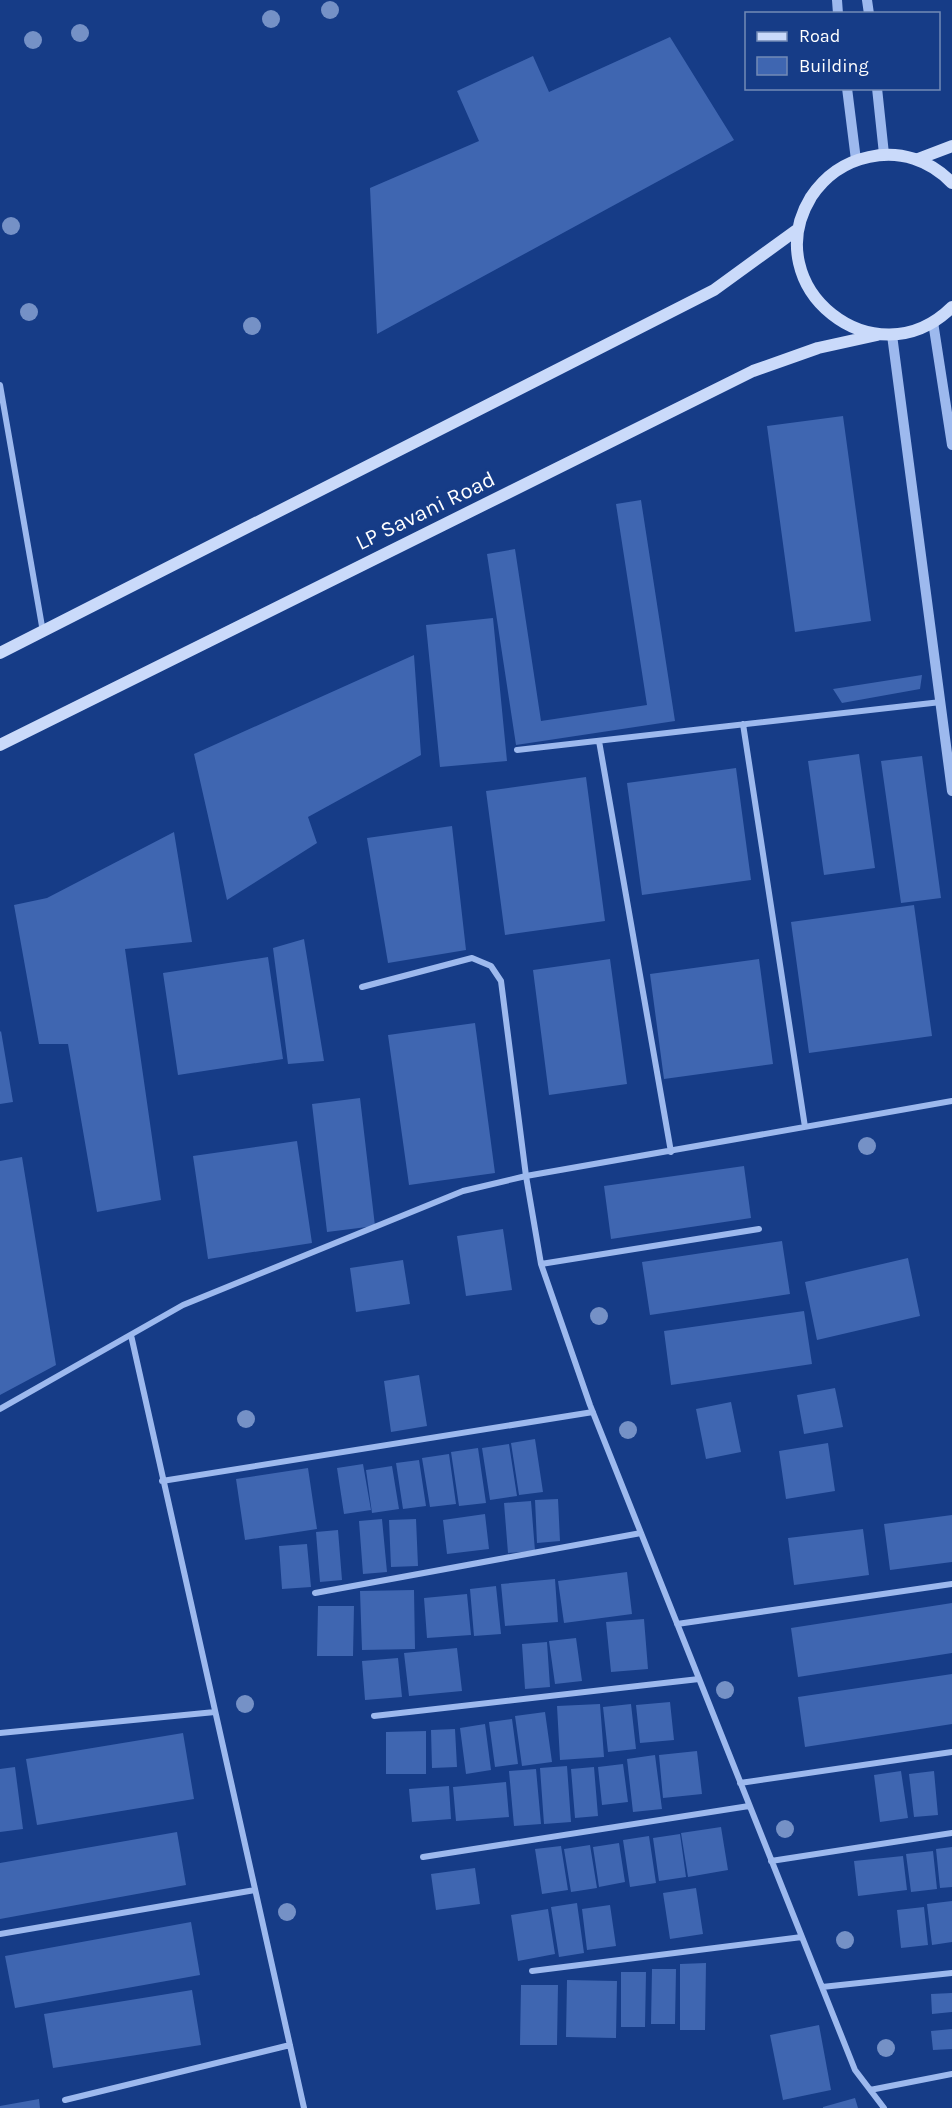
<svg xmlns="http://www.w3.org/2000/svg" width="952" height="2108" font-family="Karla,sans-serif">
	<style>
		.building { fill: #3f66b1 }
		.lines { fill: none; stroke-linecap: round; stroke-linejoin: round }
		.minor { stroke: #9db9ee; stroke-width: 6 }
		.tertiary { stroke: #9db9ee; stroke-width: 10 }
		.secondary { stroke: #cadafa; stroke-width: 12 }
		.tree { fill: #7591c6 }
		.labels { text-anchor: middle; stroke-width: 6; stroke-linejoin: round; paint-order: stroke }
		.street-label { font-size: 22px; fill: #fff; stroke: #163c87 }
	</style>
	<rect width="100%" height="100%" fill="#163c87"/>
	<path class="building" d="M670,37L734,140L377,334L370,188L479,141L457,91L533,56L549,92Z
		M843,416L871,621L795,632L767,426Z
		M641,500L675,721L516,745L487,554L515,549L541,721L647,705L616,504Z
		M493,618L507,761L440,767L426,625Z
		M414,655L421,755L308,817L317,843L227,900L194,754Z
		M922,675L920,689L842,703L833,689Z
		M859,754L875,868L824,875L808,761Z
		M922,756L941,898L901,903L881,761Z
		M736,768L751,880L642,895L627,783Z
		M586,777L605,921L505,935L486,791Z
		M452,826L466,950L388,963L367,838Z
		M174,832L192,942L125,949L161,1200L97,1212L68,1044H39L14,905L47,898Z
		M914,905L932,1036L809,1053L791,922Z
		M304,939L324,1061L288,1064L273,948Z
		M268,957L283,1059L178,1075L163,973Z
		M610,959L627,1084L549,1095L533,970Z
		M759,959L773,1064L664,1079L650,974Z
		M475,1023L495,1173L409,1185L388,1035Z
		M1,1031L13,1102L0,1104V1032Z
		M360,1098L375,1226L327,1232L312,1104Z
		M297,1141L312,1243L208,1259L193,1156Z
		M22,1157L56,1365L0,1395V1161Z
		M744,1166L751,1218L611,1239L604,1186Z
		M503,1229L512,1290L466,1296L457,1236Z
		M782,1241L790,1294L650,1315L642,1262Z
		M908,1258L920,1316L817,1340L805,1282Z
		M403,1260L410,1304L356,1312L350,1268Z
		M804,1311L812,1364L671,1385L664,1331Z
		M419,1375L427,1426L391,1432L384,1381Z
		M835,1388L843,1427L804,1434L797,1395Z
		M731,1402L741,1452L706,1459L696,1409Z
		M535,1439L543,1492L519,1495L511,1443Z
		M828,1443L835,1491L786,1499L779,1451Z
		M509,1444L517,1496L490,1500L482,1448Z
		M478,1448L486,1503L459,1506L451,1452Z
		M449,1454L456,1504L430,1507L422,1458Z
		M419,1460L426,1506L403,1509L396,1463Z
		M363,1464L371,1510L344,1514L337,1468Z
		M392,1466L399,1509L372,1513L366,1470Z
		M308,1468L317,1529L245,1540L236,1479Z
		M558,1499L560,1541L537,1543L535,1500Z
		M531,1501L535,1551L508,1553L504,1503Z
		M485,1514L489,1549L447,1554L443,1520Z
		M952,1515V1562L890,1570L884,1524Z
		M382,1519L387,1572L363,1574L359,1521Z
		M416,1519L418,1566L391,1567L389,1520Z
		M863,1529L869,1575L794,1585L788,1538Z
		M338,1530L342,1580L320,1582L316,1532Z
		M307,1544L311,1587L282,1589L279,1546Z
		M627,1572L632,1614L564,1623L558,1581Z
		M555,1579L558,1622L505,1626L501,1584Z
		M496,1586L501,1634L474,1636L470,1589Z
		M414,1590L415,1649L362,1650L360,1591Z
		M467,1594L471,1635L427,1638L424,1598Z
		M952,1603V1653L798,1677L791,1628Z
		M318,1606H354L353,1656H317Z
		M644,1619L648,1669L611,1672L606,1622Z
		M576,1638L582,1681L555,1684L549,1641Z
		M547,1642L550,1687L525,1689L522,1644Z
		M457,1648L462,1691L409,1696L404,1653Z
		M398,1658L402,1697L365,1700L362,1661Z
		M952,1674V1724L805,1747L798,1697Z
		M670,1702L674,1740L640,1743L636,1705Z
		M600,1704L604,1757L560,1760L557,1706Z
		M631,1704L636,1749L608,1752L603,1707Z
		M545,1712L552,1762L522,1766L515,1716Z
		M512,1719L518,1764L495,1767L489,1722Z
		M485,1724L491,1770L466,1774L460,1728Z
		M455,1729L457,1767L432,1768L431,1730Z
		M426,1731V1774H386V1732Z
		M183,1733L194,1799L37,1825L26,1759Z
		M697,1751L702,1794L663,1798L659,1755Z
		M655,1755L662,1809L633,1812L627,1759Z
		M623,1764L628,1802L602,1805L598,1767Z
		M567,1766L571,1822L544,1824L540,1768Z
		M15,1767L23,1829L0,1832V1769Z
		M594,1767L598,1816L575,1818L571,1769Z
		M536,1769L541,1824L514,1826L509,1771Z
		M901,1771L908,1818L880,1822L874,1775Z
		M934,1771L938,1815L914,1817L909,1774Z
		M506,1782L509,1817L456,1821L453,1787Z
		M449,1786L451,1819L412,1822L409,1789Z
		M721,1827L728,1870L688,1877L681,1833Z
		M177,1832L186,1885L0,1919V1863Z
		M680,1834L686,1877L659,1881L653,1838Z
		M649,1836L656,1883L630,1887L623,1840Z
		M619,1843L625,1882L599,1887L593,1847Z
		M590,1845L597,1888L571,1892L564,1849Z
		M561,1846L568,1890L542,1894L535,1849Z
		M952,1847V1887L940,1888L936,1849Z
		M933,1851L937,1889L911,1892L906,1854Z
		M903,1856L907,1890L858,1896L854,1861Z
		M475,1868L480,1904L436,1910L431,1874Z
		M696,1888L703,1934L670,1939L663,1893Z
		M952,1901V1942L932,1945L927,1904Z
		M577,1903L584,1953L559,1957L551,1907Z
		M610,1905L616,1946L587,1950L582,1909Z
		M924,1907L928,1945L901,1948L897,1910Z
		M548,1909L555,1954L518,1961L511,1915Z
		M191,1922L200,1975L15,2008L5,1956Z
		M706,1963L705,2030H680V1964Z
		M652,1969H676L675,2024H651Z
		M621,1972H646L645,2027H621Z
		M567,1980L617,1981L616,2038L566,2037Z
		M521,1985H558L557,2045H520Z
		M192,1990L201,2045L53,2068L44,2014Z
		M952,1993V2012L932,2014L931,1994Z
		M819,2025L831,2090L783,2100L770,2035Z
		M952,2029V2049L933,2050L931,2031Z
		M855,2098L858,2108H823V2107Z
		M39,2099L40,2108H0V2106Z"/>
	<g class="lines">
		<path class="minor" d="M0,385L43,632
			M743,724L805,1127
			M599,741L671,1152
			M517,750L941,702
			M362,987L472,958L491,966L501,981L526,1176L541,1264L590,1405L855,2070L884,2108
			M541,1264L759,1229
			M131,1335L304,2108
			M0,1409L183,1305L463,1191L526,1176L952,1101
			M162,1481L593,1412
			M315,1593L641,1533
			M677,1624L952,1584
			M374,1716L699,1679
			M0,1733L215,1712
			M740,1783L952,1752
			M423,1857L749,1806
			M771,1861L952,1833
			M0,1934L255,1890
			M532,1971L802,1937
			M822,1987L952,1973
			M870,2090L952,2074
			M65,2100L290,2045"/>
		<path class="tertiary" d="M837,0L838,14
			M867,0L869,14
			M847,88L856,160
			M877,88L884,154
			M933,322L952,445
			M892,335L952,791"/>
		<path class="secondary" d="M918,159L952,146
			M952,183C930,160 900,150 869,157C845,162 825,176 811,197C756,287 875,383 952,307
			M0,653L714,290L798,229
			M0,745L753,371L818,348L877,335"/>
	</g>
	<g class="tree">
		<circle cx="330" cy="10" r="9"/>
		<circle cx="271" cy="19" r="9"/>
		<circle cx="80" cy="33" r="9"/>
		<circle cx="33" cy="40" r="9"/>
		<circle cx="11" cy="226" r="9"/>
		<circle cx="29" cy="312" r="9"/>
		<circle cx="252" cy="326" r="9"/>
		<circle cx="867" cy="1146" r="9"/>
		<circle cx="599" cy="1316" r="9"/>
		<circle cx="246" cy="1419" r="9"/>
		<circle cx="628" cy="1430" r="9"/>
		<circle cx="725" cy="1690" r="9"/>
		<circle cx="245" cy="1704" r="9"/>
		<circle cx="785" cy="1829" r="9"/>
		<circle cx="287" cy="1912" r="9"/>
		<circle cx="845" cy="1940" r="9"/>
		<circle cx="886" cy="2048" r="9"/>
	</g>
	<g class="labels">
		<g class="street-label">
			<text transform="translate(425 510) rotate(-26)" y="8">LP Savani Road</text>
		</g>
	</g>
	<rect x="745" y="12" width="195" height="78" fill="#163c87" stroke="#738ab7" stroke-width="1.5"/>
	<rect x="757" y="32" width="30" height="9" fill="#cadafa" stroke="#738ab7" stroke-width="1.5"/>
	<text x="799" y="42" font-size="18" fill="#ffffff">Road</text>
	<rect x="757" y="57" width="30" height="18" fill="#3f66b1" stroke="#738ab7" stroke-width="1.5"/>
	<text x="799" y="72" font-size="18" fill="#ffffff">Building</text>
</svg>
